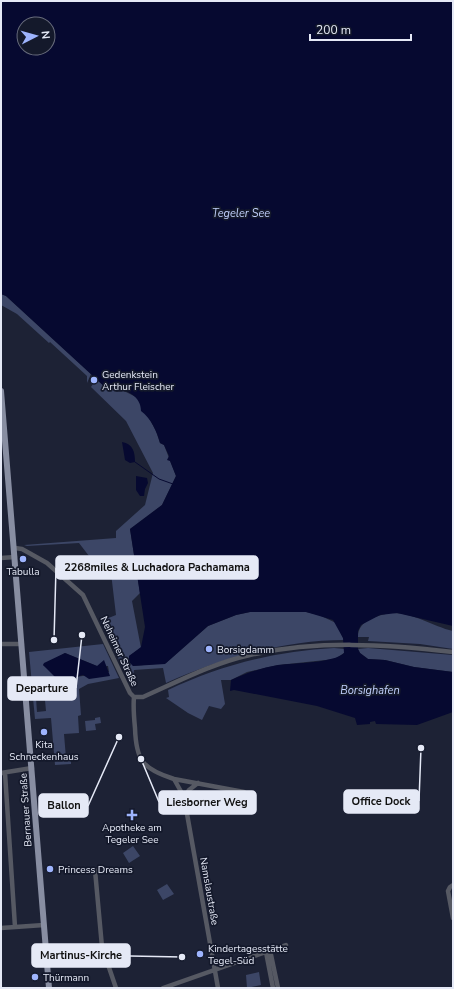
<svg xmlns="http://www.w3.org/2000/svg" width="454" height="989" font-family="'Nunito Sans',sans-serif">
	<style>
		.green { fill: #3c4666; fill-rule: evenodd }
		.water { fill: #060930; fill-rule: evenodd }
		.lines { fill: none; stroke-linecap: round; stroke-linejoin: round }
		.stream { stroke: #060930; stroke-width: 1 }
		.minor { stroke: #565963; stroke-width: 4.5 }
		.major { stroke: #888ea2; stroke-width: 6 }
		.poi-dot { fill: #9eb4fd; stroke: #14192b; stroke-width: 1.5 }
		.labels { text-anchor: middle; stroke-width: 3.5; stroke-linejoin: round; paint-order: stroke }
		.poi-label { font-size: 10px; fill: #e5e9f6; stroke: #14192b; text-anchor: start }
		.street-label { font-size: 10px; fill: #e5e9f6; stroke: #14192b }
		.water-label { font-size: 11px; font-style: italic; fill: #c2d1fd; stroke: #14192b }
		.leader { fill: none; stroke: #e5e9f6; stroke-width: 1.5 }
		.callout-dot { fill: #e5e9f6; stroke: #14192b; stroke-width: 1.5 }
		.callout { fill: #e5e9f6; stroke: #e5e9f6; stroke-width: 1.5 }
		.callout-label { font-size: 11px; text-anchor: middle; font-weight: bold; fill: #111 }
	</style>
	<rect width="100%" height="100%" fill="#1d2235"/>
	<path class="green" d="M1,294L6,296L91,374L87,383V376L50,342L49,343L17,314L1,305Z
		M96,379L106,388L114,386L138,398L156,431L160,443L164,445L176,476L162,505L130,529L140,593L132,601L141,648L129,656L133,666L166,663L208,626L236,615L250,612H306L319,615L336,623L344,640C285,640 221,658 166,683L163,668L134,670L133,677L128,679L101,621L116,615L111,573L89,556L79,543L27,546L24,545L116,538V531L145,505L153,473L126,421L91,387Z
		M390,613C413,612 432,626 453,631V649L420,644L368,641L369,637H358C358,620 377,616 390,613Z
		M103,644L119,678L88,684L79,689L81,715L78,716L79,733L64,734L66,758H71V764L55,765L51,718L35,719L33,698H36L37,712L46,711L43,679L35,680L36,696H33L29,652ZM65,653L97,666H108L109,672L76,677L74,689L43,665Z
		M334,648L345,649L344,653L335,659L278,665L247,672L231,680H221L225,704L221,709L209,706L202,720L188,713L166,698L169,697L168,690C221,665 276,651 334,648Z
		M368,648L453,655V672L414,667L385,660L368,659L360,653L358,649Z
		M100,717L101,723L95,724L96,730L86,731L85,721L95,720V718Z
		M133,846L140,856L129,863L123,853Z
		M167,884L174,894L163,900L157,890Z
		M259,972L261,985L247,988L246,975Z"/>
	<path class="water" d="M1,1H453V626L397,613L380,615L361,625L358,631V649L360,653L368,659L385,660L414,667L453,672V712L417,725L376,724L375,721L370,722V724L357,725L355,718L317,706L234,690L230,691L231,680C246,673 261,668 278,665C294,663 334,663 344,653L343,638L333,620L306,612H250L236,615L208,626L165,664L133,666L129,662V656L141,647L145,627L130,529L162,505L176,476L170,461L167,460L169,456L164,445L160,443C157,432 151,418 141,411C141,396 127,391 115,386L106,388L6,296L1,294ZM24,24H48V48H24Z
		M122,442C133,444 135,452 135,462L130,463L125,460Z
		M136,476L147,478L148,483L145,489L144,496H140L136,490Z
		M65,653L97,666L104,660L110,676L89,679L83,675L76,677L74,689L69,691L43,665L44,663Z"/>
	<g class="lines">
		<path class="stream" d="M135,462L159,479L173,484"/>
		<path class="minor" d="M15,548L22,549L47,563L83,595L130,693L134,697
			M1,558L15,557
			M1,644H22
			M134,697H143C177,682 213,663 250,655C317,640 386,644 453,652
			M134,697C133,707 134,718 135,728C136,760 142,769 174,779L244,792
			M1,773L32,768
			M5,773L15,927
			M174,779L184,797L218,988
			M184,797L189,790L198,783
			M95,870L102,947L116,988
			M453,885L450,887L448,891L453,918
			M1,928L44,925
			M270,950L278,988
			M266,952L273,988
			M163,988L286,945"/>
		<path class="major" d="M1,391L49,988"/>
	</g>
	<g class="poi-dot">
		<circle cx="94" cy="380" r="4"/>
		<circle cx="23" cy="559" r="4"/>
		<circle cx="209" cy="649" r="4"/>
		<circle cx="44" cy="732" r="4"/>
		<path d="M130 809h4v4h4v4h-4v4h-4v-4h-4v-4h4z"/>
		<circle cx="50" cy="869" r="4"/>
		<circle cx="200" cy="954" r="4"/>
		<circle cx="35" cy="977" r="4"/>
	</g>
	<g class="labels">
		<g class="poi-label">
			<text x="102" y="378">Gedenkstein<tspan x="102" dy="12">Arthur Fleischer</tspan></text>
			<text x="23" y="575" text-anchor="middle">Tabulla</text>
			<text x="217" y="653">Borsigdamm</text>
			<text x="44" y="748" text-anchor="middle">Kita<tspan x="44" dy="12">Schneckenhaus</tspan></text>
			<text x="132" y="831" text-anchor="middle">Apotheke am<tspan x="132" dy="12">Tegeler See</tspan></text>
			<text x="58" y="873">Princess Dreams</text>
			<text x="208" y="952">Kindertagesstätte<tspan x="208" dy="12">Tegel-Süd</tspan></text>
			<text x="43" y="981">Thürmann</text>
		</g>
		<g class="street-label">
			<text transform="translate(120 651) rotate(65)" y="4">Neheimer Straße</text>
			<text transform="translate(25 810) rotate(-94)" y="4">Bernauer Straße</text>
			<text transform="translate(210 891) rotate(80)" y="4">Namslaustraße</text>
		</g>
		<g class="water-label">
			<text x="241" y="217">Tegeler See</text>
			<text x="370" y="694">Borsighafen</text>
		</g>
	</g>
	<path class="leader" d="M54 640L56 568M82 635L76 688M421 748L419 801M141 759L159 802M119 737L88 806M182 957L130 956"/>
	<g class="callout-dot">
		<circle cx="54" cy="640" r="4"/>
		<circle cx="82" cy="635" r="4"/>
		<circle cx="421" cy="748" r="4"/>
		<circle cx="141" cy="759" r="4"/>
		<circle cx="119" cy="737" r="4"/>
		<circle cx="182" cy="957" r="4"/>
	</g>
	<g class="callout">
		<rect x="56" y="556" width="202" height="23" rx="4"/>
		<rect x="8" y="677" width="68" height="23" rx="4"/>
		<rect x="344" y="790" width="75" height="23" rx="4"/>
		<rect x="159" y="791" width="97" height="23" rx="4"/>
		<rect x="39" y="794" width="49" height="23" rx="4"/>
		<rect x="32" y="944" width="98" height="23" rx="4"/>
	</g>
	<g class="callout-label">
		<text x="157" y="571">2268miles &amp; Luchadora Pachamama</text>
		<text x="42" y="692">Departure</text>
		<text x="381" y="805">Office Dock</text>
		<text x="207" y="806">Liesborner Weg</text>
		<text x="64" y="809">Ballon</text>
		<text x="81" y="959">Martinus-Kirche</text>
	</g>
	<rect width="454" height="989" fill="none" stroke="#e5e9f6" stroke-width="4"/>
	<g transform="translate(36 36) rotate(84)"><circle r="19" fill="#14192b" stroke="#686c7c"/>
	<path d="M0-3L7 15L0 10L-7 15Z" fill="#9eb4fd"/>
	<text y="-6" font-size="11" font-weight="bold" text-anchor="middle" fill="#e5e9f6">N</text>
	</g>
	<path d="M310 34v6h101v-6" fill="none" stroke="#e5e9f6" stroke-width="2"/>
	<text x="316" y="34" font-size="12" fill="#e5e9f6" stroke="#14192b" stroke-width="3" paint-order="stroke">200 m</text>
</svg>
